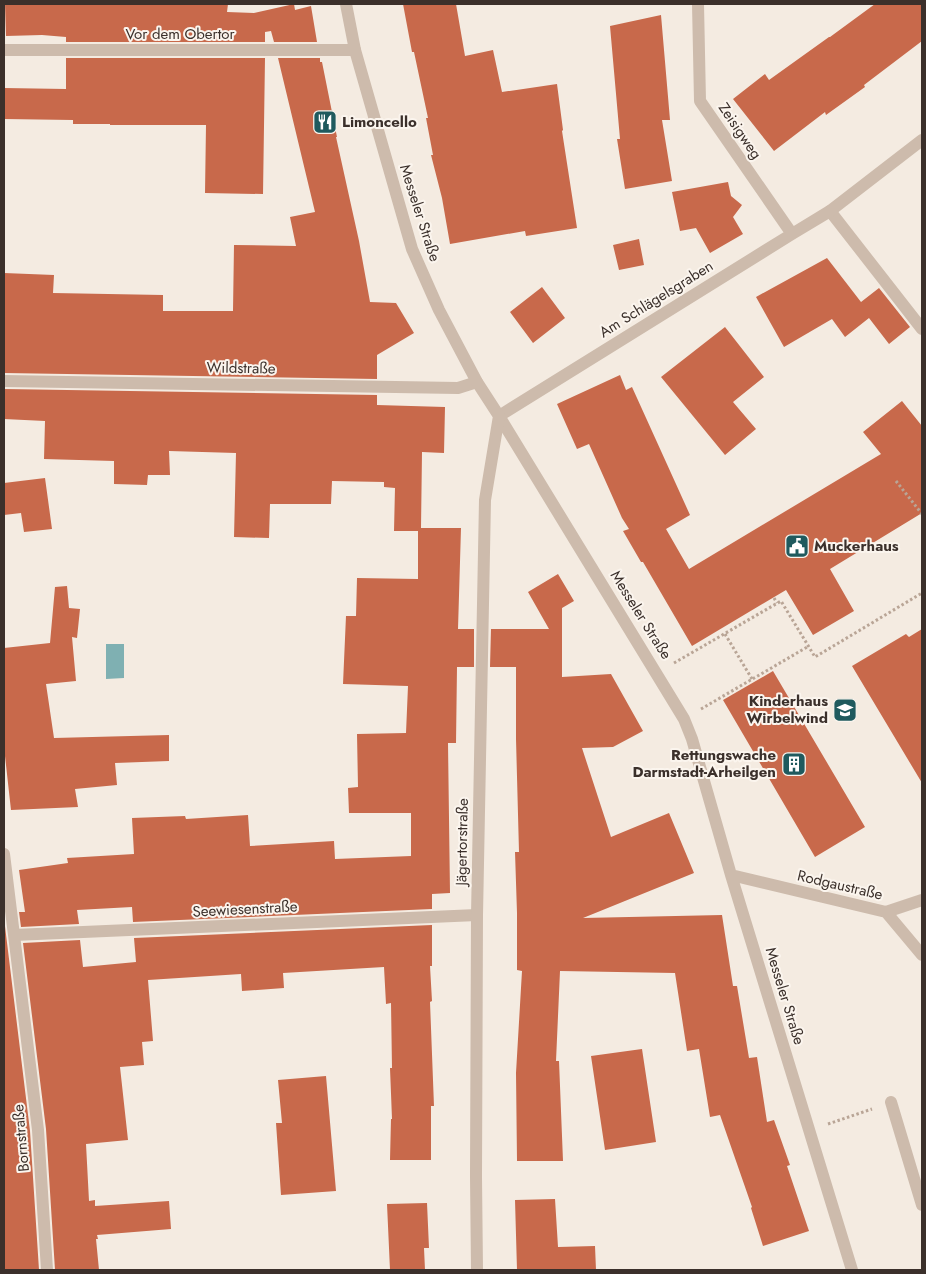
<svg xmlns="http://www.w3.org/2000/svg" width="926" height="1274" font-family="Jost,sans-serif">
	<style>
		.water { fill: #7fb0b2 }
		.building { fill: #c8694b }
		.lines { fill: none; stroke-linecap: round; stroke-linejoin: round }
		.path { stroke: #b9a596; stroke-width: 3; stroke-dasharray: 2.5 2.5; stroke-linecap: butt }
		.service { stroke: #cdbbac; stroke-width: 12 }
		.minor { stroke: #cdbbac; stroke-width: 12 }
		.tertiary { stroke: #cdbbac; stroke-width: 12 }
		.labels { text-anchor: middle; stroke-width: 4; stroke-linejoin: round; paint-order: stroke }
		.street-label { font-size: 15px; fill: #3b302b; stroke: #fbf5ee }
		.poi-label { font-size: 15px; font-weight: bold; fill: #3b302b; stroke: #fbf5ee; text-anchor: start }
	</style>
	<rect width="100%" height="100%" fill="#f4ebe1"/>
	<path class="water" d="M106,644H124V678L106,679Z"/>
	<path class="building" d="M5,4H228L227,12L254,13L294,4L295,10L311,6L317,42H274L271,31L265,32V42H66V37L42,35L6,36Z
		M403,4H456L465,56L493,50L502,92L557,84L563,130L562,131L577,228L526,236L525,231L450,244L442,198L431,155H433L426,118H428L414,52H412Z
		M875,4H922V41L864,85L865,87L826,115L825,112L774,151L733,99L765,74L769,80L829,37H830Z
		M661,15L670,120H662L672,181L625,189L617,139H620L610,26Z
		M66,58H265L263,194L205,193L206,125H110V124H73V120L4,119V88L66,89Z
		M278,58H320V62H322L337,137H336L359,241L370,302L396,303L414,333L377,355V379L4,373V273L54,275L53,293L163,295V311H233L234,245L296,246L290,217L315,212Z
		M728,182L731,196L742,205L733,217L743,234L710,253L696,228L680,231L672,192Z
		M639,239L644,265L619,270L613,245Z
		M827,258L861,302L879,288L910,327L889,344L869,318L845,337L832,319L784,347L756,297Z
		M542,287L565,318L533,343L510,312Z
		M725,327L764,377L733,402L756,429L725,455L661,377Z
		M620,375L626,390L632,387L690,515L666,529L689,569L881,454L863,432L902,401L922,426V513L830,569L854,611L813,635L786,590L692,646L643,562H641L623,531L629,529L622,518L589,444L577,449L557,404Z
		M4,389L377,395V405L445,407L444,453L422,452L421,528H461L458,629H474V667H457L456,743H448L450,893L432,894V909L133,922L132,907L77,910L79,924L21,927L19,912H25L19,870L68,863L67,858L134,854L132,818L185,816L186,819L248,815L250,846L334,841L335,859L411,856V813H349L348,788L358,787L357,734L406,733L408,686L343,684L346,616H356L357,578L418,579V531H394L395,488L384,487V482L332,481L331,504H270L269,538L234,537L236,453L169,451L170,475H148L147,485L114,484V461L44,459L45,421L4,419Z
		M45,478L52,529L24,532L21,513L4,515V483Z
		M558,574L574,601L562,608V677L611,674L643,731L613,747L582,748L611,837L669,813L694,873L583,918L722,915L733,986H737L749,1058L757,1057L767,1122L774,1120L790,1165L787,1166L809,1231L763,1246L751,1208L752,1207L720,1115L710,1117L699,1049L687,1051L675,973L560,971L556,1061H559L563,1161H517L516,1073L522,971L517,970V913L515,852H519L516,739V667H490L491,629H549L528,592Z
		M67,586L69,608L80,609L77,638L72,637L76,681L46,684L54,738L169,735V761L115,763L117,785L75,789L78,807L11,810L4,747V648L50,643L55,587Z
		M922,629V783L852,666L906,634L909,637Z
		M773,671L865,827L815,857L723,700Z
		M4,918L30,1131L39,1270H4Z
		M432,925V966H430L432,1001L430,1002L434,1106H431V1160H390L391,1119H392L390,1068H392L391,1003L386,1004L384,967L283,973L284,988L242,991L241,974L148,980L153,1041L142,1042L144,1065L120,1067L128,1140L86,1144L89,1201L95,1200V1206L169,1201L171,1229L97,1235L98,1239H96L99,1270H55L46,1129L23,943L80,940L83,967L136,962L134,938Z
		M642,1049L656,1142L605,1150L591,1056Z
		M326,1076L336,1191L281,1195L276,1123H282L278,1080Z
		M555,1199L558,1247L595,1246L596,1270H517L515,1200Z
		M427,1203L429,1248H424L425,1270H390L387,1204Z"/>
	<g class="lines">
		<path class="path" d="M896,481L922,514
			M774,598L777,603
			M725,634L752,679
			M674,663L781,601L815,657L922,593
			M701,709L809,646
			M828,1124L872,1109"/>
		<path class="service" d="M830,211L922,329
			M891,1102L922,1205"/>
		<path class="minor" d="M698,4L700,101L792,234
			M4,50H355
			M4,381L458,388L477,382
			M4,854L38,1130L47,1270
			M731,875L886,912L922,955
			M886,912L922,900
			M14,935L477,915
			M852,1270L731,875L692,739L684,719L499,416L792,234L830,211L922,140"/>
		<path class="tertiary" d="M346,4L355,50L412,249L439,310L477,382L499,416L485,500L477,915L476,1177L477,1270"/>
	</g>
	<defs>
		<g id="restaurant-square" transform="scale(1.25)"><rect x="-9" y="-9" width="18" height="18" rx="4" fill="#1f5a5e" stroke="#fbf5ee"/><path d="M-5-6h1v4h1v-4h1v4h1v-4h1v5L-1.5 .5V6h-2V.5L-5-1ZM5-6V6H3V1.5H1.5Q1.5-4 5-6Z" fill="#fff"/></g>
		<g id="civic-square" transform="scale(1.25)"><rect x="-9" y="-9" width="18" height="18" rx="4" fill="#1f5a5e" stroke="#fbf5ee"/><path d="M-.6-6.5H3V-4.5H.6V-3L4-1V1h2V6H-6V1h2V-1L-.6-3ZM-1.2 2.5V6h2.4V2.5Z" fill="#fff"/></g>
		<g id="school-square" transform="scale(1.25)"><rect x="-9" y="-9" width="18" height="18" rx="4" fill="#1f5a5e" stroke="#fbf5ee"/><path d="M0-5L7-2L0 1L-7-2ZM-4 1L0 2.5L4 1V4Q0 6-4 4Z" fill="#fff"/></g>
		<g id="building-square" transform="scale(1.25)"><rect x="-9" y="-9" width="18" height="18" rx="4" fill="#1f5a5e" stroke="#fbf5ee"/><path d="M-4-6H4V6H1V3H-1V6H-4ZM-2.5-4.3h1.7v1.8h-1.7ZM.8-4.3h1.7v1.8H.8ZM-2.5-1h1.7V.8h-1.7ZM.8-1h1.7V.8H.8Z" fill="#fff"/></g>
	</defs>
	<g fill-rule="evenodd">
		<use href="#restaurant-square" x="325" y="122"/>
		<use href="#civic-square" x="797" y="546"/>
		<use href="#school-square" x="845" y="710"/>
		<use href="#building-square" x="794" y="764"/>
	</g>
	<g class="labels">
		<g class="street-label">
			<text x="180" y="39">Vor dem Obertor</text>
			<text transform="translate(740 131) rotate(56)" y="5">Zeisigweg</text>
			<text transform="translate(420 213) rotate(72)" y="5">Messeler Straße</text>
			<text transform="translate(656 299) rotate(-32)" y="5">Am Schlägelsgraben</text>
			<text transform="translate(241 368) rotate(1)" y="5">Wildstraße</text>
			<text transform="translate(641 615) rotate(58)" y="5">Messeler Straße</text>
			<text transform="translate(462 842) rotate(-89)" y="5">Jägertorstraße</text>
			<text transform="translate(840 885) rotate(13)" y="5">Rodgaustraße</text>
			<text transform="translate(245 909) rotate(-3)" y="5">Seewiesenstraße</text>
			<text transform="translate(785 996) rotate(73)" y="5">Messeler Straße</text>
			<text transform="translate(21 1138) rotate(-95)" y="5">Bornstraße</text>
		</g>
		<g class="poi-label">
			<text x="342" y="127">Limoncello</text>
			<text x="814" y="551">Muckerhaus</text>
			<text x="828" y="706" text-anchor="end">Kinderhaus<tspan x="828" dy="17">Wirbelwind</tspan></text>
			<text x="776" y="760" text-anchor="end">Rettungswache<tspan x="776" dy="17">Darmstadt-Arheilgen</tspan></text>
		</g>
	</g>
	<rect width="926" height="1274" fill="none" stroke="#3b302b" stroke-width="10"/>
</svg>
